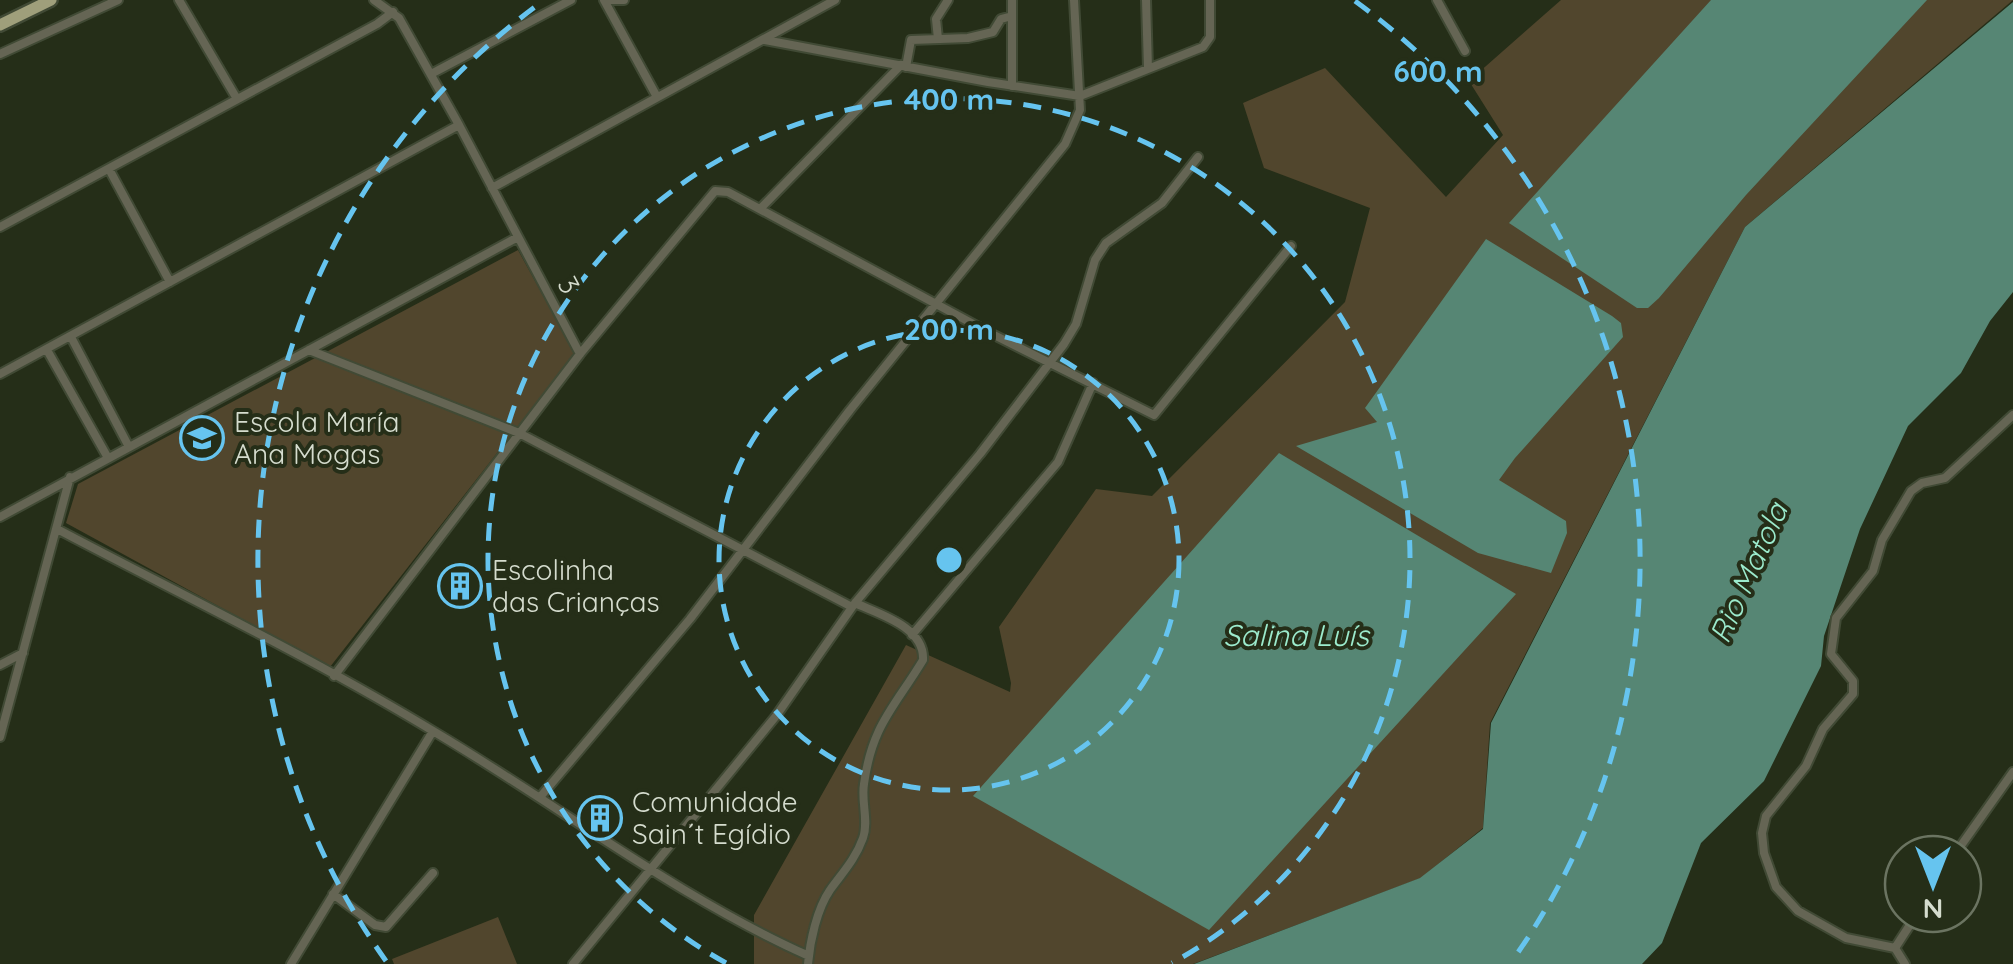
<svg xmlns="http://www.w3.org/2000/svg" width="2013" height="964" font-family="Quicksand,sans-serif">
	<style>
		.green { fill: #51462d }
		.water { fill: #568674 }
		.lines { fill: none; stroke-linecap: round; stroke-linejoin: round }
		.street-casing { stroke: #414a35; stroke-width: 12 }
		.primary-casing { stroke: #414a35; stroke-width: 16 }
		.street { stroke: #656554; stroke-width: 8 }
		.primary { stroke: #9f9f7b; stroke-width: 11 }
		.ring { fill: none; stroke: #66c4ef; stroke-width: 5; stroke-dasharray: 18 12 }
		.labels { text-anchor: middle; stroke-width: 8; stroke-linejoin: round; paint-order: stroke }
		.street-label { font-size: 28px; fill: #d5dcce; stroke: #252e18 }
		.poi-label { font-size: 28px; fill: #d5dcce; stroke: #252e18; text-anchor: start }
		.water-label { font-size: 30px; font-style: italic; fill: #9cebcd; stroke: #252e18 }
		.centre { fill: #66c4ef; stroke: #252e18; stroke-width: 5 }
		.ring-label { font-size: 30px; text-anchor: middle; font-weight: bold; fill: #66c4ef; stroke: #252e18; stroke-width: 8; stroke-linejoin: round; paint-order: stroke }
	</style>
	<rect width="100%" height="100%" fill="#252e18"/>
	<path class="green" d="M1561,0H2013L1745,227L1490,723L1483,828L1421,878L1193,964H754V915L906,645L1010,692L1011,683L999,627L1096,489L1152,496L1345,302L1370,208L1264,168L1243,103L1325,68L1446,197L1503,135L1469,81Z
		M518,250L574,352L572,357L330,667L66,523L78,484Z
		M498,917L517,964H394L392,959Z"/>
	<path class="water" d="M1711,0H1927L1746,195L1659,298L1648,308H1637L1509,223Z
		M2013,2V292L1990,321L1961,373L1908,426L1860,529L1824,636L1821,666L1764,781L1701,843L1662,943L1642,964H1194L1420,878L1483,829L1491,723L1745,227Z
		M1486,239L1612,316L1621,323L1623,337L1515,458L1499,480L1566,521L1567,533L1551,573L1478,553L1296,446L1377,422L1365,408Z
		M1279,453L1516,594L1209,930L973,796Z"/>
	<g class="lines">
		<g class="street-casing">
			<path id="street" d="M179,0L237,99
				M374,0L399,18L459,125L580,354
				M604,0L657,97
				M611,0H624
				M1146,0L1148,68
				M1437,0L1465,51
				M1012,16V0
				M938,39L936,19L948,0
				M765,40L988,82L1080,96L1203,47L1210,37V0
				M0,54L118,0
				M906,67L911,40L968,38L993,32L1001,19L1012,16V86
				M431,74L571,0
				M109,169L170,282
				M492,188L835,0
				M760,209L901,65
				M0,227L377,24L393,12
				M71,337L129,447
				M47,350L108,458
				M309,350L519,433L852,607
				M0,374L459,125
				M0,517L518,237
				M57,529C184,596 315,659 438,734C559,806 681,899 809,956
				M912,635L1058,462L1093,383
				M0,665L23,653
				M334,676L580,354L715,191L728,192L990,333L1154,415L1291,246
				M0,737L70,477
				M541,796L690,619L850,410L1065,144L1080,110L1074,0
				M1955,854L2013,772
				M333,894L375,925L386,927L433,873
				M1895,948L1846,938L1798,911L1776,887L1764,853L1762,833L1766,816L1806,766L1823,729L1853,694V681L1831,654L1836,618L1873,571L1882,540L1911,491L1922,483L1945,478L2013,415
				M1895,948L1917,914
				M1895,948L1905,964
				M291,964L433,731
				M573,964L776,716L855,603L980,454L1064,344L1076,324L1095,260L1106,243L1162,203L1198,157
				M808,964C810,941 817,909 830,890C843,872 855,860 863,838C869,821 861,802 864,784C872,725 894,708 923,660C925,627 879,614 855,603"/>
		</g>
		<g class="primary-casing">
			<path id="primary" d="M0,25L51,0"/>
		</g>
		<use href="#street" class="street"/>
		<use href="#primary" class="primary"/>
	</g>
	<g class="ring">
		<circle cx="949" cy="560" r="230"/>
		<path d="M726 963A461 461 0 1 1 1172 963"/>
		<path d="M386 961A691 691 0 0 1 543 1M1355 1A691 691 0 0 1 1512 961"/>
	</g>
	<defs>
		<g id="school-ring" transform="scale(2.25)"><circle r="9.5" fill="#252e18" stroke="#66c4ef" stroke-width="1.5"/><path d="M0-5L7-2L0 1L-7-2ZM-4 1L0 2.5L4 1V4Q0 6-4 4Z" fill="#66c4ef"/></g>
		<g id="building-ring" transform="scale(2.25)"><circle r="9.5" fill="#252e18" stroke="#66c4ef" stroke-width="1.5"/><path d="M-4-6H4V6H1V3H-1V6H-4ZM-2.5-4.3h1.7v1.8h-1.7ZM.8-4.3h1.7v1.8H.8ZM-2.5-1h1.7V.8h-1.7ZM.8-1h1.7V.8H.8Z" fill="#66c4ef"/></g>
	</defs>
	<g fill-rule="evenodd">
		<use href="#school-ring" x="202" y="438"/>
		<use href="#building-ring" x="460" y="586"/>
		<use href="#building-ring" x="600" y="818"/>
	</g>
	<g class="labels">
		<g class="street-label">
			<text transform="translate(569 285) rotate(62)" y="10">3</text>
		</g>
		<g class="poi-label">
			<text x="234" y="432">Escola María<tspan x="234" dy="32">Ana Mogas</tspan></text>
			<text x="492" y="580">Escolinha<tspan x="492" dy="32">das Crianças</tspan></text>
			<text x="632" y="812">Comunidade<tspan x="632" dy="32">Sain´t Egídio</tspan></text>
		</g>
		<g class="water-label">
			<text transform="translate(1749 573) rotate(-66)" y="10">Rio Matola</text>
			<text x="1296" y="646">Salina Luís</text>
		</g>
	</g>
	<circle cx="949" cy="560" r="15" class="centre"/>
	<g class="ring-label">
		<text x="1438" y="82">600 m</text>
		<text x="949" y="110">400 m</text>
		<text x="949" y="340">200 m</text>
	</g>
	<g transform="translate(1933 884) rotate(180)"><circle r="48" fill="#252e18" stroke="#6b7461" stroke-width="2.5"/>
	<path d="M0-8L18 38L0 25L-18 38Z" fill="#66c4ef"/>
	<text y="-15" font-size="28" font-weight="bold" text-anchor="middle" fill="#d5dcce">N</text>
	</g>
</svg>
